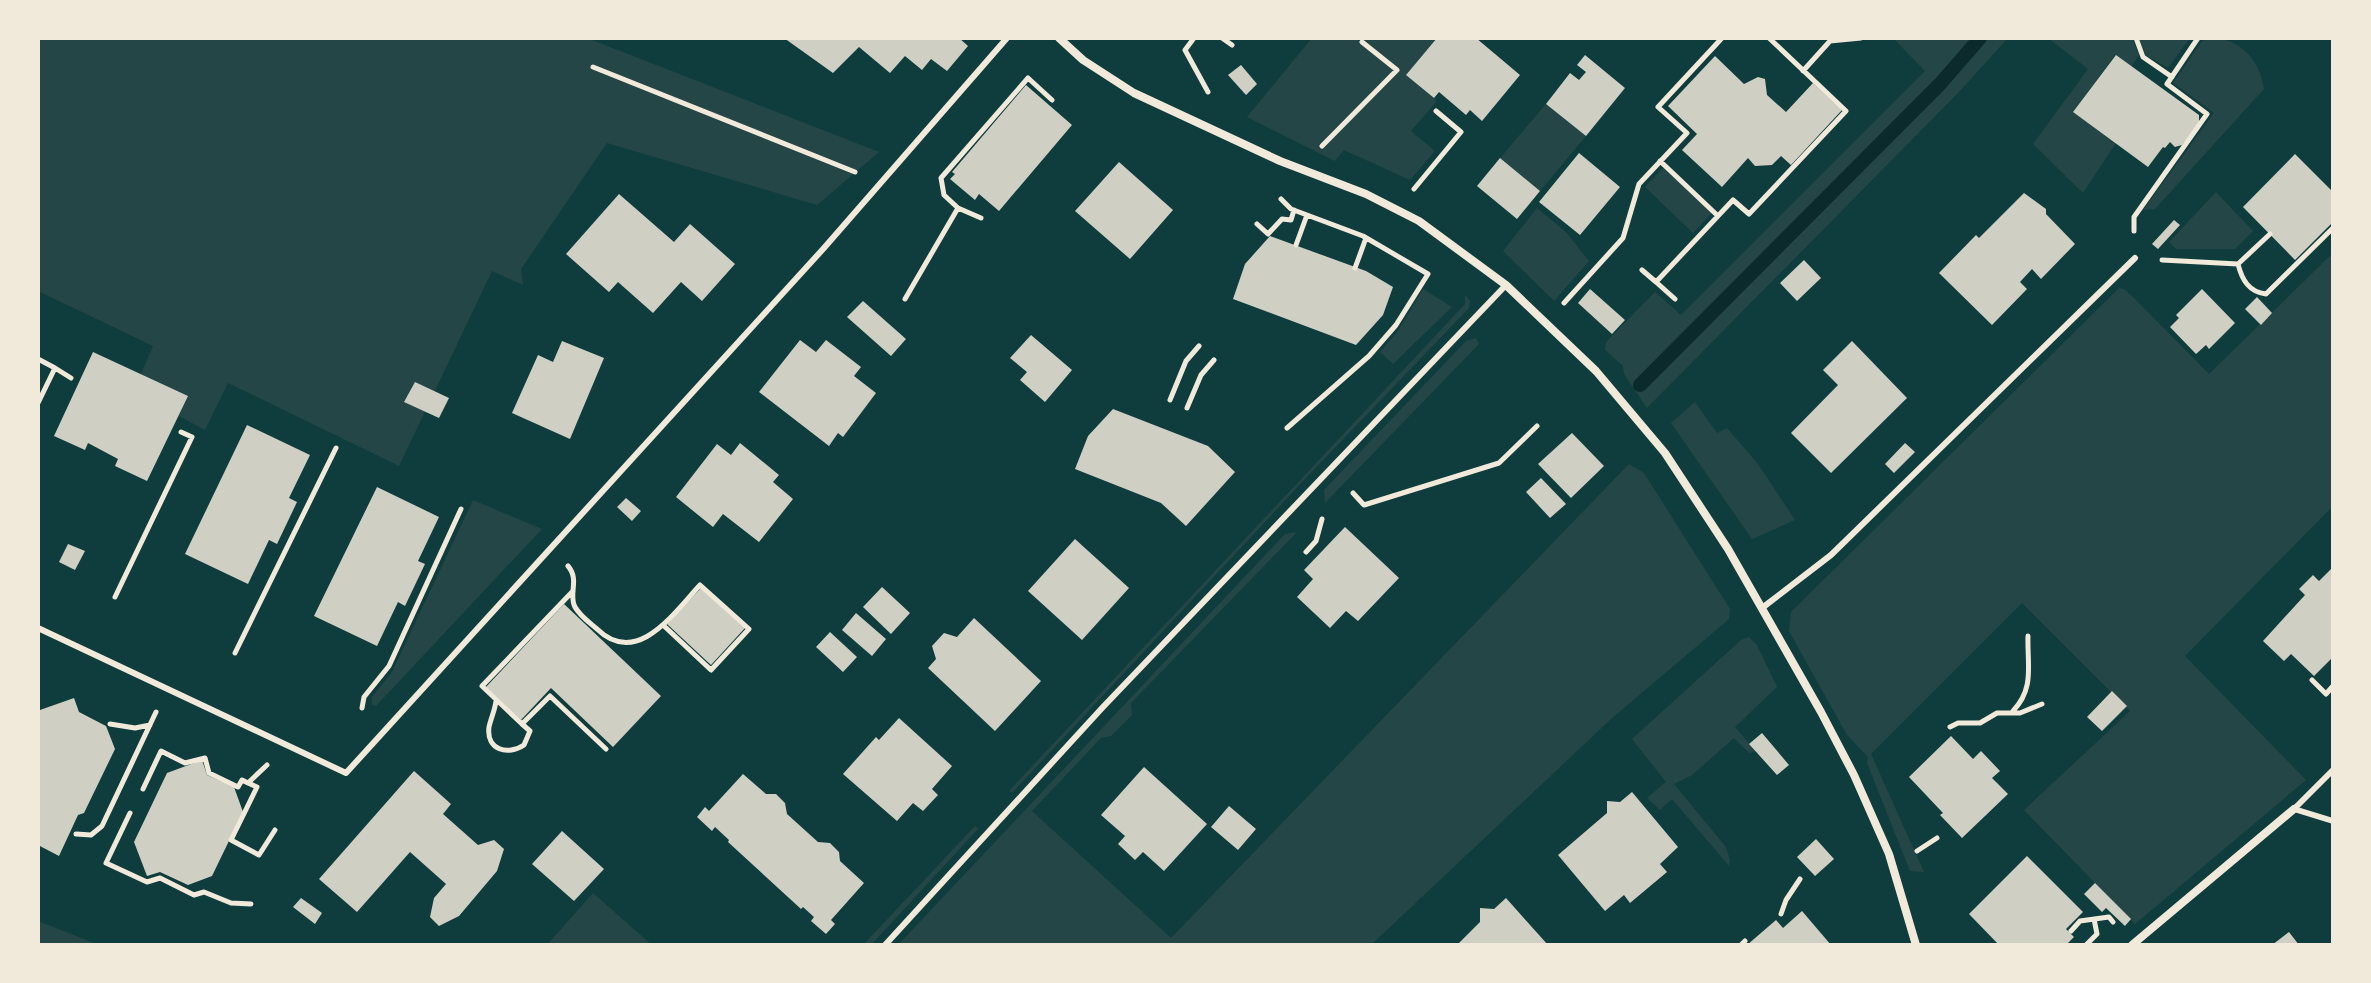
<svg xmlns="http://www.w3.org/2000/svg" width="2371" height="983" font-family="'Archivo Narrow',sans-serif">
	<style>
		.green { fill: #244646 }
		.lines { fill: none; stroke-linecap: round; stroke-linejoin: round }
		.stream { stroke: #0a2a2b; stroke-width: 14 }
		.building { fill: #cfcfc3 }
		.path { stroke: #f1e9da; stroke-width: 5 }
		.service { stroke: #f1e9da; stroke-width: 6 }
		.minor { stroke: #f1e9da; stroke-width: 8 }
	</style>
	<rect width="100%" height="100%" fill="#0f3d3e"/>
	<path class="green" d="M38,38H587L879,152L817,205L607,143L521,269L523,285L492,271L399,466L228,383L205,430L179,416L187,397L141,374L153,346L38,291Z
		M1312,38H1437L1407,75L1437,101L1411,131L1435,151L1410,180L1344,150L1335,161L1247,117Z
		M1893,38H2008L1958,93L1647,408L1624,374L1623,366L1605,350L1606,342L1655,292L1681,315L1925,71Z
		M2048,38H2132L2139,55L2131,67L2115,55L2073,112L2116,143L2083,193L2033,144L2088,69Z
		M2138,38H2190L2168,68L2146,55Z
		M2211,38C2240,38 2260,60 2264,89L2155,209L2143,210L2214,113L2173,83L2202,41Z
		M1546,104L1586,136L1540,191L1500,158Z
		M1663,168L1712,213L1693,233L1645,187Z
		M2216,192L2253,231L2235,249H2176L2169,242Z
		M1537,208L1566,232L1589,261L1554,301L1503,251Z
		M2333,253V506L2185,656L2306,780L2135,924L2024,810L2130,711L2022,603L1871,754L1924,872L1910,871L1867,763L1868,757L1847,735L1789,631L1791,612L2119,288L2124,289L2134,298L2209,374Z
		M1423,289L1452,307L1393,364L1380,352L1398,331Z
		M1465,295L1470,301L1469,308L1306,478L1012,793L1009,791L1465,304Z
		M1476,338L1479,344L1325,503L1324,490L1466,341Z
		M1695,402L1717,433L1727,428L1758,464L1795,520L1752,539L1671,423Z
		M1629,464L1644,473L1730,609L1729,619L1611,719L1371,945H898L1285,534L1297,532L1131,703L1132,715L1111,736L1101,738L1032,811L1171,938Z
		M473,500L542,529L376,706L372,705V697L392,672Z
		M1749,637L1757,645L1777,687L1735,727L1756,751L1749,753L1734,738L1692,775L1674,784L1726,847L1730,860L1729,866L1672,799L1660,810L1647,798L1666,782L1632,739L1741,640Z
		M975,826L978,829L871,945H863Z
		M593,893L652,945H547Z
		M38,921L99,945H38Z"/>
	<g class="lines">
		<path class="stream" d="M1640,385L1940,84L1980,38"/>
	</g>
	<path class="building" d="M784,38H959L968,46L947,71L931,59L922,70L905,56L890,73L859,47L833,73Z
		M1437,38H1476L1520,75L1482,121L1470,110L1466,115L1439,92L1434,98L1406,75Z
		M1585,55L1625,88L1586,136L1546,104L1570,73L1579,80L1586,72L1577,65Z
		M2116,55L2199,115V123L2182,145L2175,147L2170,142L2165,148L2163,147L2148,167L2073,112Z
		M1715,56L1744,84L1758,77L1765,79L1767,95L1786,112L1813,83L1842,110L1791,165L1781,156L1772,165L1755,166L1748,158L1722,187L1682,150L1697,134L1668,106Z
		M1241,65L1257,84L1246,95L1228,75Z
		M1026,85L1072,125L999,211L979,194L975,200L950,179L955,174L952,172Z
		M1579,153L1620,187L1580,235L1539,202Z
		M2295,154L2333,192V222L2295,260L2243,207Z
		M1500,158L1540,191L1517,219L1477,186Z
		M1119,162L1173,210L1130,259L1075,211Z
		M2024,193L2046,209V214L2075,244L2041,279L2032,269L2020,282L2027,289L1992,325L1939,273L1976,235L1979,238Z
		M619,194L674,242L690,224L735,264L702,301L681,282L653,313L618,282L609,292L566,254Z
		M2174,220L2180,225L2158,249L2152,244Z
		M1270,236L1366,271L1393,287L1383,315L1356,345L1233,299L1245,264Z
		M1804,260L1821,278L1797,301L1780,283Z
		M1590,289L1625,320L1612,334L1578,303Z
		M2202,289L2235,323L2209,349L2206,345L2196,354L2170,327L2179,318L2176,315Z
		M2257,297L2272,313L2261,325L2245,309Z
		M863,301L906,339L891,356L847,317Z
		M1031,335L1072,370L1045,402L1020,380L1027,372L1010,358Z
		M800,340L816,352L826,340L861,367L854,376L876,393L843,437L838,433L829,446L759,392Z
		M562,341L604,358L570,439L512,413L538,355L553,362Z
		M1852,341L1907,398L1831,473L1791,433L1838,385L1823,370Z
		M93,352L188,396L147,481L115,466L118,459L88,443L85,450L54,436Z
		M415,382L449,398L439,418L404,402Z
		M1113,409L1208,446L1235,472L1186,526L1161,503L1075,469L1088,436Z
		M247,425L310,455L289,498L297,502L277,544L269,540L248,584L185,554Z
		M1572,433L1604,466L1571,498L1538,464Z
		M740,443L779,475L773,482L793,499L759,542L723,514L713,527L676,497L717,444L731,455Z
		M1905,443L1915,452L1894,473L1885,464Z
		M1541,478L1566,504L1550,518L1526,492Z
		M377,487L439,517L418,561L425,564L405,606L398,602L377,646L314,616Z
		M626,498L641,511L632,521L617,507Z
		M1345,527L1399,578L1358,621L1346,611L1330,628L1297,597L1313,579L1304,570Z
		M1075,539L1129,588L1082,640L1028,591Z
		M68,544L85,551L75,570L59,562Z
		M2333,567V657L2314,676L2291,654L2284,661L2263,641L2305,595L2299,589L2313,575L2319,581Z
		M882,587L910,613L891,634L863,607Z
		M701,588L745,628L711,665L667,624Z
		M564,604L661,696L613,747L551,688L521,720L486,687Z
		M856,613L886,639L872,656L842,630Z
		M974,618L1041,681L995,731L928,668L936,659L932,646L944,633L957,637Z
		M830,632L857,657L843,672L816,647Z
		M2112,691L2127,706L2102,731L2087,717Z
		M74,698L79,712L106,726L115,749L84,813L78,815L59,856L38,845V715L40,710Z
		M899,718L952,766L932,789L938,795L923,811L913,803L897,821L843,774L876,737L879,740Z
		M1762,733L1789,765L1777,775L1749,744Z
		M1951,736L1973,759L1981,751L2000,771L1992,778L2008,794L1962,838L1940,815L1943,813L1909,777Z
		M202,760L207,775L234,787L243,812L212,876L188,885L160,872L147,876L134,842L167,773Z
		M1144,767L1207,824L1164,871L1143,852L1135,860L1118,844L1125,836L1101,815Z
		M414,771L451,804L443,814L478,845L494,840L504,849L497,871L459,916L439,926L430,917L434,898L446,884L410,852L357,912L319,879Z
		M743,774L766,794H776L785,803L787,814L818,842L830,843L839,852L840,861L864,883L831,920L835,924L826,934L811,921L814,917L803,907L801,909L728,842L729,840L715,827L712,831L697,817L705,807L709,811Z
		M1632,792L1678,847L1660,864L1667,872L1630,903L1624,895L1605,911L1558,855L1607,813V801L1620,802Z
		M1229,806L1256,829L1238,850L1211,827Z
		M562,831L604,869L574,901L532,864Z
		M1816,839L1834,859L1815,876L1797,857Z
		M2027,856L2083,912L2066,929L2074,937L2066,945H1999L1969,914Z
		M2095,883L2131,919L2125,926L2106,908L2102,912L2084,894Z
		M301,898L322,913L315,924L293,907Z
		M1506,898L1548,945H1457L1480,922V908L1494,909Z
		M1802,911L1831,945H1747L1776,920L1783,928Z
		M2289,932L2299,945H2272Z"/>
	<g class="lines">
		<path class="path" d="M1194,38L1185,50L1208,92
			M1222,38L1232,45
			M2136,38L2143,57L2172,77
			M593,67L855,172
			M1803,71L1830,41L1861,38
			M1322,146L1397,70L1362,42
			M1660,161L1718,216
			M1414,189L1461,132L1436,111
			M1281,199L1291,209L1363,236L1428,274L1396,325L1369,356L1287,428
			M958,208L981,218
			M1257,224L1268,234L1282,219L1291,220L1294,210
			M2134,231V217L2207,114L2167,84L2198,38
			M1296,245L1307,215
			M2162,260L2238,264L2270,234
			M2238,264C2242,280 2249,292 2266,294L2333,228
			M1355,268L1366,238
			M1642,270L1656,282
			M905,299L958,208L944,195L941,178L1028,78L1052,100
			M1675,299L1656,282L1733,200L1749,214L1846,111L1769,38
			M1564,303L1623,238L1639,184L1687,133L1658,107L1722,38
			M38,359L55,368
			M1170,400L1186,361L1199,346
			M38,403L55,368L71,378
			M1187,408L1201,375L1214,360
			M1353,493L1364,505L1499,463L1537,426
			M1306,552L1316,541L1322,519
			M568,566C580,580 568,594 575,607C580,616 590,623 597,629C637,668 674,613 700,585L749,629L711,670L663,625
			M573,591L482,686L522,724L550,696L606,749
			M115,597L192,437L181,432
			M235,653L336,448
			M2312,680L2326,694L2333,686
			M496,701C495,710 491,718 489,727C486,750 508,756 524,745L530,731L522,724
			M362,708L364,697L389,666L461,509
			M2013,711C2035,688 2027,665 2028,636
			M110,724L135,728L150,725
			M1950,727L1958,723H1980L1997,713H2020L2042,704
			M267,765L248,783L257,787L231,840L259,855L275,830
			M143,789L161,751L185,763L205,758L209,773L238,787L242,780L248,783
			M130,813L106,863L147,882L160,878L194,895L204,892L231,903L251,904
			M76,834L91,835L102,826L156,712
			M1917,851L1937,838
			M1781,914L1786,900L1800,879
			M2071,931L2080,921L2109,917L2113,922
			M1741,945L1745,941
			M2086,945L2097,934L2094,919"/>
		<path class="service" d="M1762,608L1831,555L2135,258
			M38,628L346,773L824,248L1007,38
			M2333,770L2294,809L2333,821
			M885,945L1103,707L1506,285"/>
		<path class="minor" d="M1059,38L1083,60L1134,93L1280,161L1366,194L1419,221L1506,285L1596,371L1665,453L1728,549L1821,712L1854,775L1889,854L1916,945
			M2132,945L2294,809"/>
	</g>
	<rect width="2371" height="983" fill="none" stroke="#f1e9da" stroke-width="80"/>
</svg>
